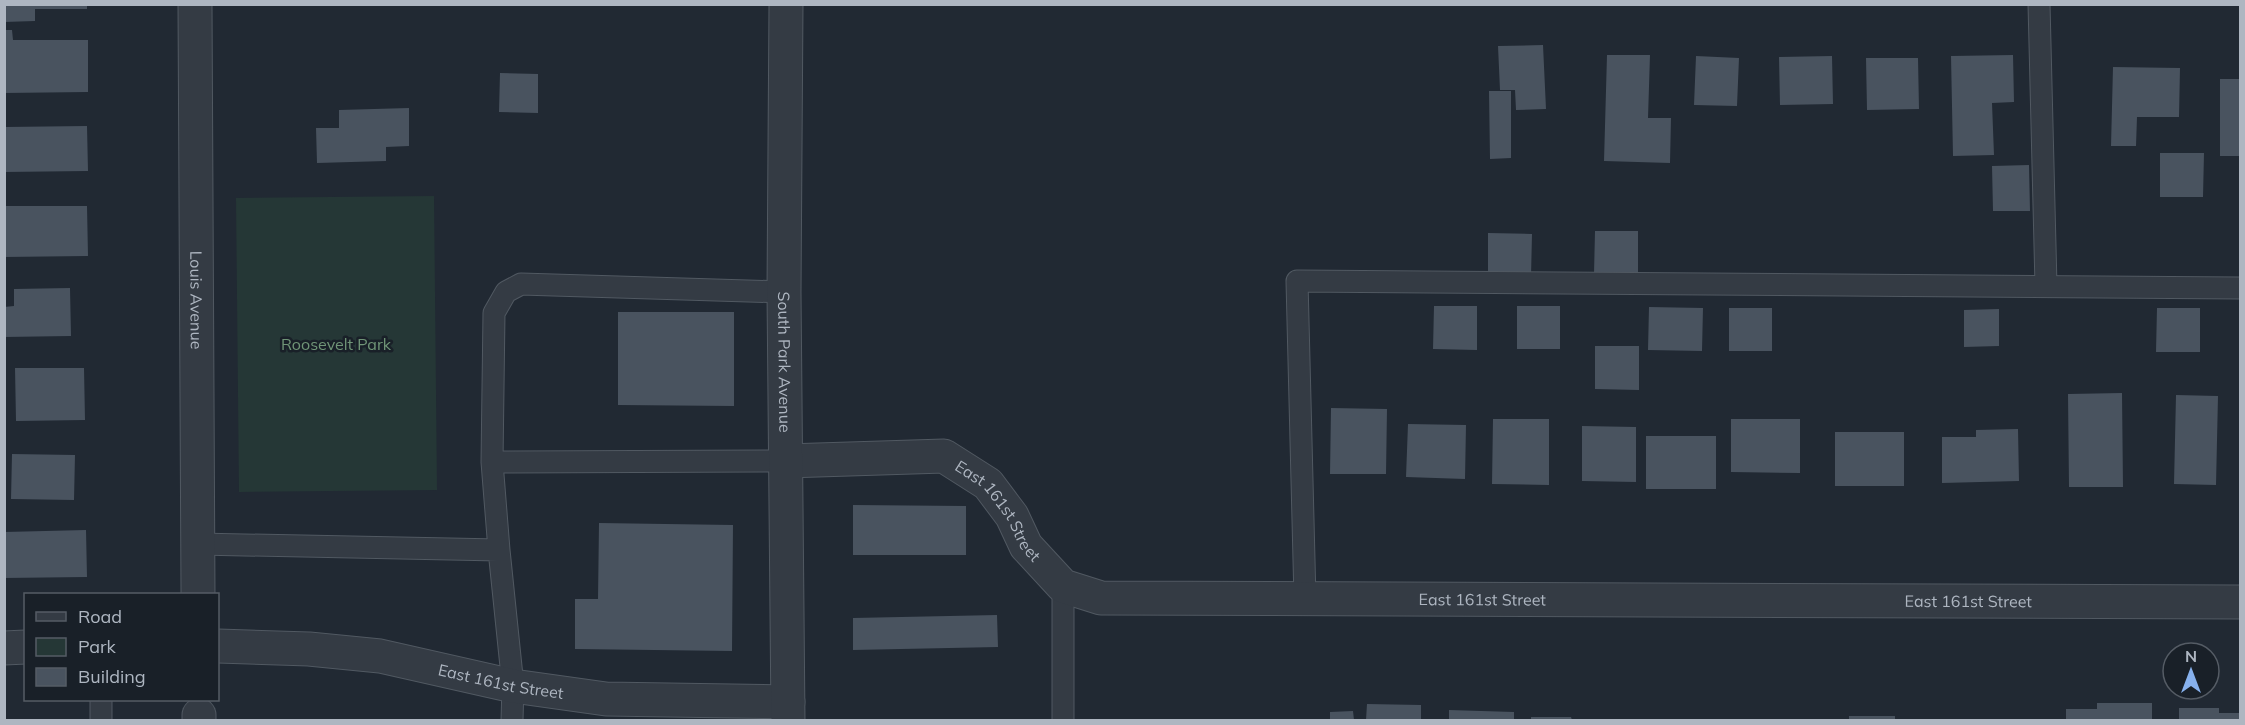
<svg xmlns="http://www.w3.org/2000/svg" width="2245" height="725" font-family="Mulish,sans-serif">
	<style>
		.green { fill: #253736 }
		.building { fill: #49535f }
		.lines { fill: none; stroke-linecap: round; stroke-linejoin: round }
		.service-casing { stroke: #515962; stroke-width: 23 }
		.minor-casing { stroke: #515962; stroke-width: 35 }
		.tertiary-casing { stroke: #515962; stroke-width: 35 }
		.service { stroke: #343b44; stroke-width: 21 }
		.minor { stroke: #343b44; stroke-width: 33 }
		.tertiary { stroke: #343b44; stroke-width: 33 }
		.labels { text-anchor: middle; stroke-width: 5; stroke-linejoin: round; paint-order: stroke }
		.street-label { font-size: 16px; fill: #aeb6c1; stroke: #192028 }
		.park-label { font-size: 16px; fill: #709577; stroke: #192028 }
	</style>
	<rect width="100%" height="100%" fill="#212933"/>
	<path class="green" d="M434,196L437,490L239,492L236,198Z"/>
	<path class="building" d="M4,4H87V9H35V21L4,22Z
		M4,30H12L13,40H88V92L4,93Z
		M1543,45L1546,109L1516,110L1515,90H1500L1498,46Z
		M1607,55H1650L1648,118H1671L1670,163L1604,161Z
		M2013,55L2014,102L1992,103L1994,155L1953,156L1951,56Z
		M1696,56L1739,58L1737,106L1694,105Z
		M1832,56L1833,104L1780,105L1779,57Z
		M1866,58H1918L1919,109L1867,110Z
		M2113,67L2180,68L2179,117H2137L2136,146H2111Z
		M500,73L538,74V113L499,112Z
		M2220,79H2240V156H2220Z
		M1489,91H1511V158L1490,159Z
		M409,108V146L386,147V161L317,163L316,128H339V110Z
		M87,126L88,171L4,172V127Z
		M2160,153H2204L2203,197H2160Z
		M2029,165L2030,211H1993L1992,166Z
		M4,206H87L88,256L4,257Z
		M1595,231H1638V274H1594Z
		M1488,233L1532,234L1531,277H1488Z
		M70,288L71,336L4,337V307L14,306V289Z
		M1434,306H1477V350L1433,349Z
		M1517,306H1560V349H1517Z
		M1649,307L1703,308L1702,351L1648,350Z
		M1729,308H1772V351H1729Z
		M2157,308H2200V352H2156Z
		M1999,309V346L1964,347V310Z
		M618,312H734V406L618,405Z
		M1595,346H1639V390L1595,389Z
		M15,368H84L85,420L16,421Z
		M2122,393L2123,487H2069L2068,394Z
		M2176,395L2218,396L2216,485L2174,484Z
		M1331,408L1387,409L1386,474H1330Z
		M1493,419H1549V485L1492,484Z
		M1731,419H1800V473L1731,472Z
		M1408,424L1466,425L1465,479L1406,477Z
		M1582,426L1636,427V482L1582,481Z
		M2018,429L2019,481L1942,483V437H1976V430Z
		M1835,432H1904V486H1835Z
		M1646,436H1716V489H1646Z
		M12,454L75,455L74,500L11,499Z
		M853,505L966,506V555H853Z
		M599,523L733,525L732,651L575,649V599H598Z
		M86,530L87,577L4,578V532Z
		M997,615L998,647L853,650V618Z
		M2097,703H2152V720H2066V709H2097Z
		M1367,704L1421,705V720H1366Z
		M2179,708H2219V713H2240V720H2179Z
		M1449,710L1514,712V720H1449Z
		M1353,711L1354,720H1330V712Z
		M1849,716H1895V720H1849Z
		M1531,717H1571L1572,720H1531Z"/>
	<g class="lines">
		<g class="service-casing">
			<path id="service" d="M2039,4L2046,286
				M784,292L521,284L506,292L494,313L492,462L786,461
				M198,544L499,550L492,462
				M499,550L513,686L512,720
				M1305,600L1297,281L2240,288
				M101,720V700
				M1063,720V586"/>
		</g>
		<g class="minor-casing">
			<g id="minor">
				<path id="s1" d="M195,4L198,594"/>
				<path id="s2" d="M786,461L944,456L988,484L1012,516L1026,546L1063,586L1101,598L2240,602"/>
				<path id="s3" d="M218,646L309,649L380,656L513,686L606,699L788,702"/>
				<path d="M4,648L26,647"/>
				<path d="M199,720V715"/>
			</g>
		</g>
		<g class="tertiary-casing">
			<g id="tertiary">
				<path id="s4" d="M786,4L784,292L788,720"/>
			</g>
		</g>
		<use href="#service" class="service"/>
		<use href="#minor" class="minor"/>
		<use href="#tertiary" class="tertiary"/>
	</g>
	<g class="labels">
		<g class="street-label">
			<text dy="6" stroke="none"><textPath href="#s1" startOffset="296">Louis Avenue</textPath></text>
			<text dy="6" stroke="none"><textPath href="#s4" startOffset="358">South Park Avenue</textPath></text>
			<text dy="6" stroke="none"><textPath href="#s2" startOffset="237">East 161st Street</textPath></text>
			<text dy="6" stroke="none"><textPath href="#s2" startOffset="759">East 161st Street</textPath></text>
			<text dy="6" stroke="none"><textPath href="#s2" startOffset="1245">East 161st Street</textPath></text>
			<text dy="6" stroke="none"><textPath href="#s3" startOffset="286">East 161st Street</textPath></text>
		</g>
		<g class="park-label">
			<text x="336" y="350">Roosevelt Park</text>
		</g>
	</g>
	<rect width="2245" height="725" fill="none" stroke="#aeb6c1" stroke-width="12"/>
	<rect x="24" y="593" width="195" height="108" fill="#192028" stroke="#555c65" stroke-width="1.5"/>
	<rect x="36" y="612" width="30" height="9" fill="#343b44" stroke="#555c65" stroke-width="1.5"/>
	<text x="78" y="623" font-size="18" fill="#aeb6c1">Road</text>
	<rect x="36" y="638" width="30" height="18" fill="#253736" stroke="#555c65" stroke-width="1.5"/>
	<text x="78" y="653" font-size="18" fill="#aeb6c1">Park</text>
	<rect x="36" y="668" width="30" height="18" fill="#49535f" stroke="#555c65" stroke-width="1.5"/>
	<text x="78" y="683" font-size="18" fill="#aeb6c1">Building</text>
	<g transform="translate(2191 671)"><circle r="28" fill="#192028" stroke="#555c65" stroke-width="1.5"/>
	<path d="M0-4.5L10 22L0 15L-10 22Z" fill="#87b1ed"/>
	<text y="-9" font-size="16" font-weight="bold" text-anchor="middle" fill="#aeb6c1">N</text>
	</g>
</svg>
